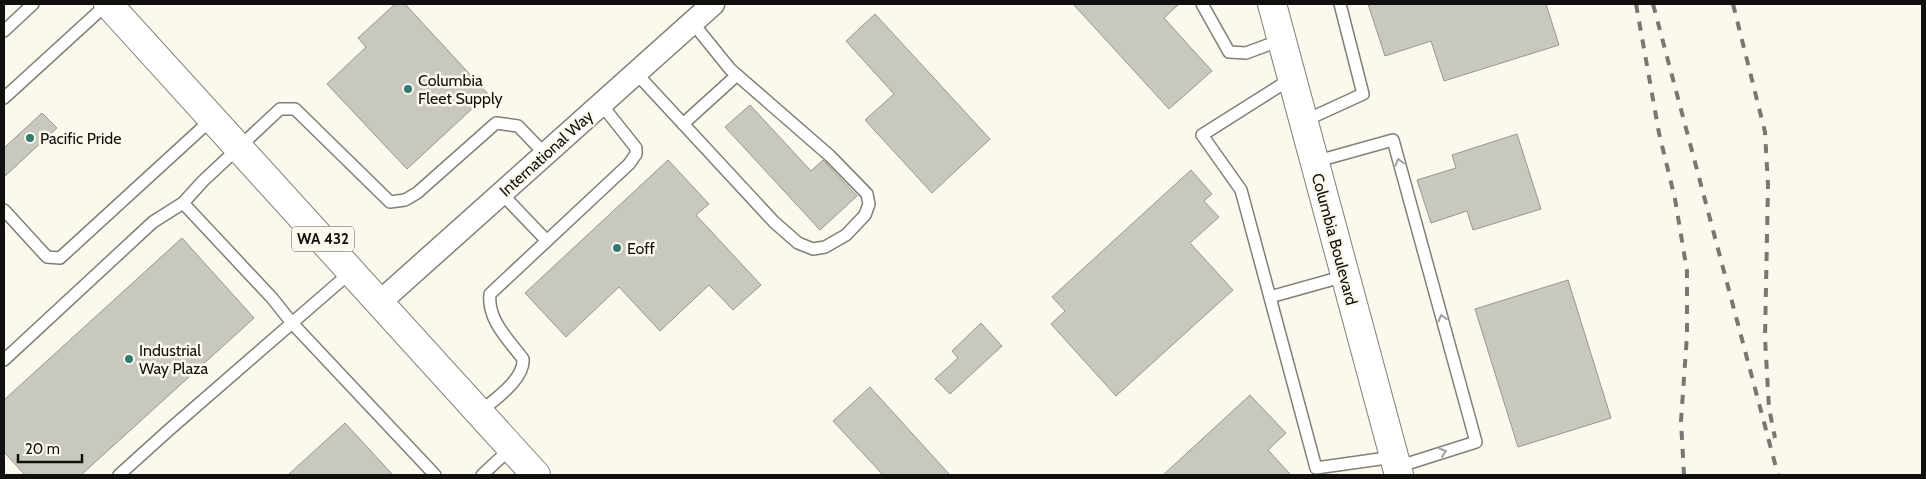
<svg xmlns="http://www.w3.org/2000/svg" width="1926" height="479" font-family="Cabin,sans-serif">
	<style>
		.building { fill: #c8c8be; stroke: #98988f }
		.lines { fill: none; stroke-linecap: round; stroke-linejoin: round }
		.lane-casing { stroke: #827f76; stroke-width: 14 }
		.street-casing { stroke: #827f76; stroke-width: 25 }
		.secondary-casing { stroke: #827f76; stroke-width: 30 }
		.highway-casing { stroke: #827f76; stroke-width: 30 }
		.lane { stroke: #fff; stroke-width: 11 }
		.street { stroke: #fff; stroke-width: 22 }
		.secondary { stroke: #fff; stroke-width: 28 }
		.highway { stroke: #fff; stroke-width: 28 }
		.rail { stroke: #797771; stroke-width: 4; stroke-dasharray: 9 9; stroke-linecap: butt }
		.oneway { stroke: #a09f9e }
		.poi-dot { fill: #337970; stroke: #fbf8ee; stroke-width: 2 }
		.labels { text-anchor: middle; stroke-width: 5; stroke-linejoin: round; paint-order: stroke }
		.shield { fill: #fbf8ee; stroke: #575650; stroke-width: 1 }
		.shield-label { font-size: 15px; font-weight: bold; fill: #11100d }
		.poi-label { font-size: 16px; fill: #11100d; stroke: #fbf8ee; text-anchor: start }
		.street-label { font-size: 16px; fill: #11100d; stroke: #fbf8ee }
	</style>
	<rect width="100%" height="100%" fill="#fbf8ee"/>
	<path class="building" d="M395,4H405L488,94L407,169L327,84L366,47L358,38Z
		M1073,4H1179L1164,18L1212,71L1169,109Z
		M1368,4H1546L1559,45L1444,81L1431,41L1385,56Z
		M875,14L990,139L932,193L865,120L894,94L846,41Z
		M750,105L811,171L823,160L857,196L820,230L725,127Z
		M42,113L57,128L4,177V148Z
		M1517,134L1541,209L1473,230L1467,211L1431,223L1417,180L1456,168L1452,155Z
		M668,160L709,204L696,215L761,285L733,310L709,285L660,331L619,287L566,337L525,293Z
		M1191,170L1212,194L1204,201L1219,217L1190,243L1233,290L1116,396L1051,324L1065,311L1052,297Z
		M182,238L254,318L81,475H25L4,452V400Z
		M1568,280L1611,418L1518,447L1475,309Z
		M981,323L1002,346L950,394L935,379L958,358L952,351Z
		M870,387L950,475H883L833,421Z
		M1250,395L1286,433L1268,450L1291,475H1163Z
		M345,423L393,475H288Z"/>
	<g class="lines">
		<g class="lane-casing">
			<path id="lane" d="M1202,4L1229,52L1246,53L1281,40
				M4,31L33,4
				M636,73L774,222L798,243L813,249L825,247L846,235L865,215L869,204L867,194L830,156L730,69L692,22
				M1292,78L1202,135L1241,190L1316,468L1394,457
				M4,98L107,4
				M1304,121L1363,94L1340,4
				M683,124L737,75
				M1314,162L1393,140L1476,442L1397,467
				M501,193L547,241
				M4,210L47,257L60,258L213,118
				M352,271L292,323L272,298L183,203L203,181L280,109H295L390,202L405,200L417,193L496,123L518,126L545,154
				M1270,297L1345,276
				M4,360L153,222L183,203
				M480,412C494,400 525,379 523,359C509,340 487,320 490,294L629,164L636,154V148L601,104
				M119,475L170,429L292,323L435,475
				M482,475L511,448"/>
		</g>
		<g class="street-casing">
			<path id="street" d="M380,302L713,4"/>
		</g>
		<g class="secondary-casing">
			<path id="secondary" d="M1272,4L1399,475"/>
		</g>
		<g class="highway-casing">
			<path id="highway" d="M108,4L536,475"/>
		</g>
		<use href="#lane" class="lane"/>
		<use href="#street" class="street"/>
		<use href="#secondary" class="secondary"/>
		<use href="#highway" class="highway"/>
		<path class="rail" d="M1636,4L1659,133L1675,199L1687,271V335L1681,421L1684,475
			M1653,4L1778,475
			M1733,4L1765,132L1768,185L1765,338L1769,408L1775,438"/>
	</g>
	<defs><path id="oneway-chevron" d="M-2-3.5L2.5 0L-2 3.5" fill="none" stroke-width="1.6" stroke-linecap="round" stroke-linejoin="round" transform="scale(1.25)"/></defs>
	<g class="oneway">
		<use href="#oneway-chevron" transform="translate(1399 162) rotate(-105)"/>
		<use href="#oneway-chevron" transform="translate(1442 318) rotate(-105)"/>
		<use href="#oneway-chevron" transform="translate(1443 452) rotate(-18)"/>
	</g>
	<g class="poi-dot">
		<circle cx="408" cy="89" r="5"/>
		<circle cx="30" cy="138" r="5"/>
		<circle cx="617" cy="248" r="5"/>
		<circle cx="129" cy="359" r="5"/>
	</g>
	<g class="labels">
		<rect class="shield" x="292" y="226.5" width="62" height="25" rx="4"/>
		<g class="shield-label">
			<text x="323" y="244">WA 432</text>
		</g>
		<g class="poi-label">
			<text x="418" y="86">Columbia<tspan x="418" dy="18">Fleet Supply</tspan></text>
			<text x="40" y="144">Pacific Pride</text>
			<text x="627" y="254">Eoff</text>
			<text x="139" y="356">Industrial<tspan x="139" dy="18">Way Plaza</tspan></text>
		</g>
		<g class="street-label">
			<text transform="translate(546 153) rotate(-42)" y="6">International Way</text>
			<text transform="translate(1335 239) rotate(75)" y="6">Columbia Boulevard</text>
		</g>
	</g>
	<rect width="1926" height="479" fill="none" stroke="#11100d" stroke-width="10"/>
	<path d="M18 454v8h64v-8" fill="none" stroke="#11100d" stroke-width="2.5"/>
	<text x="25" y="454" font-size="15" fill="#11100d" stroke="#fbf8ee" stroke-width="4" paint-order="stroke">20 m</text>
</svg>
